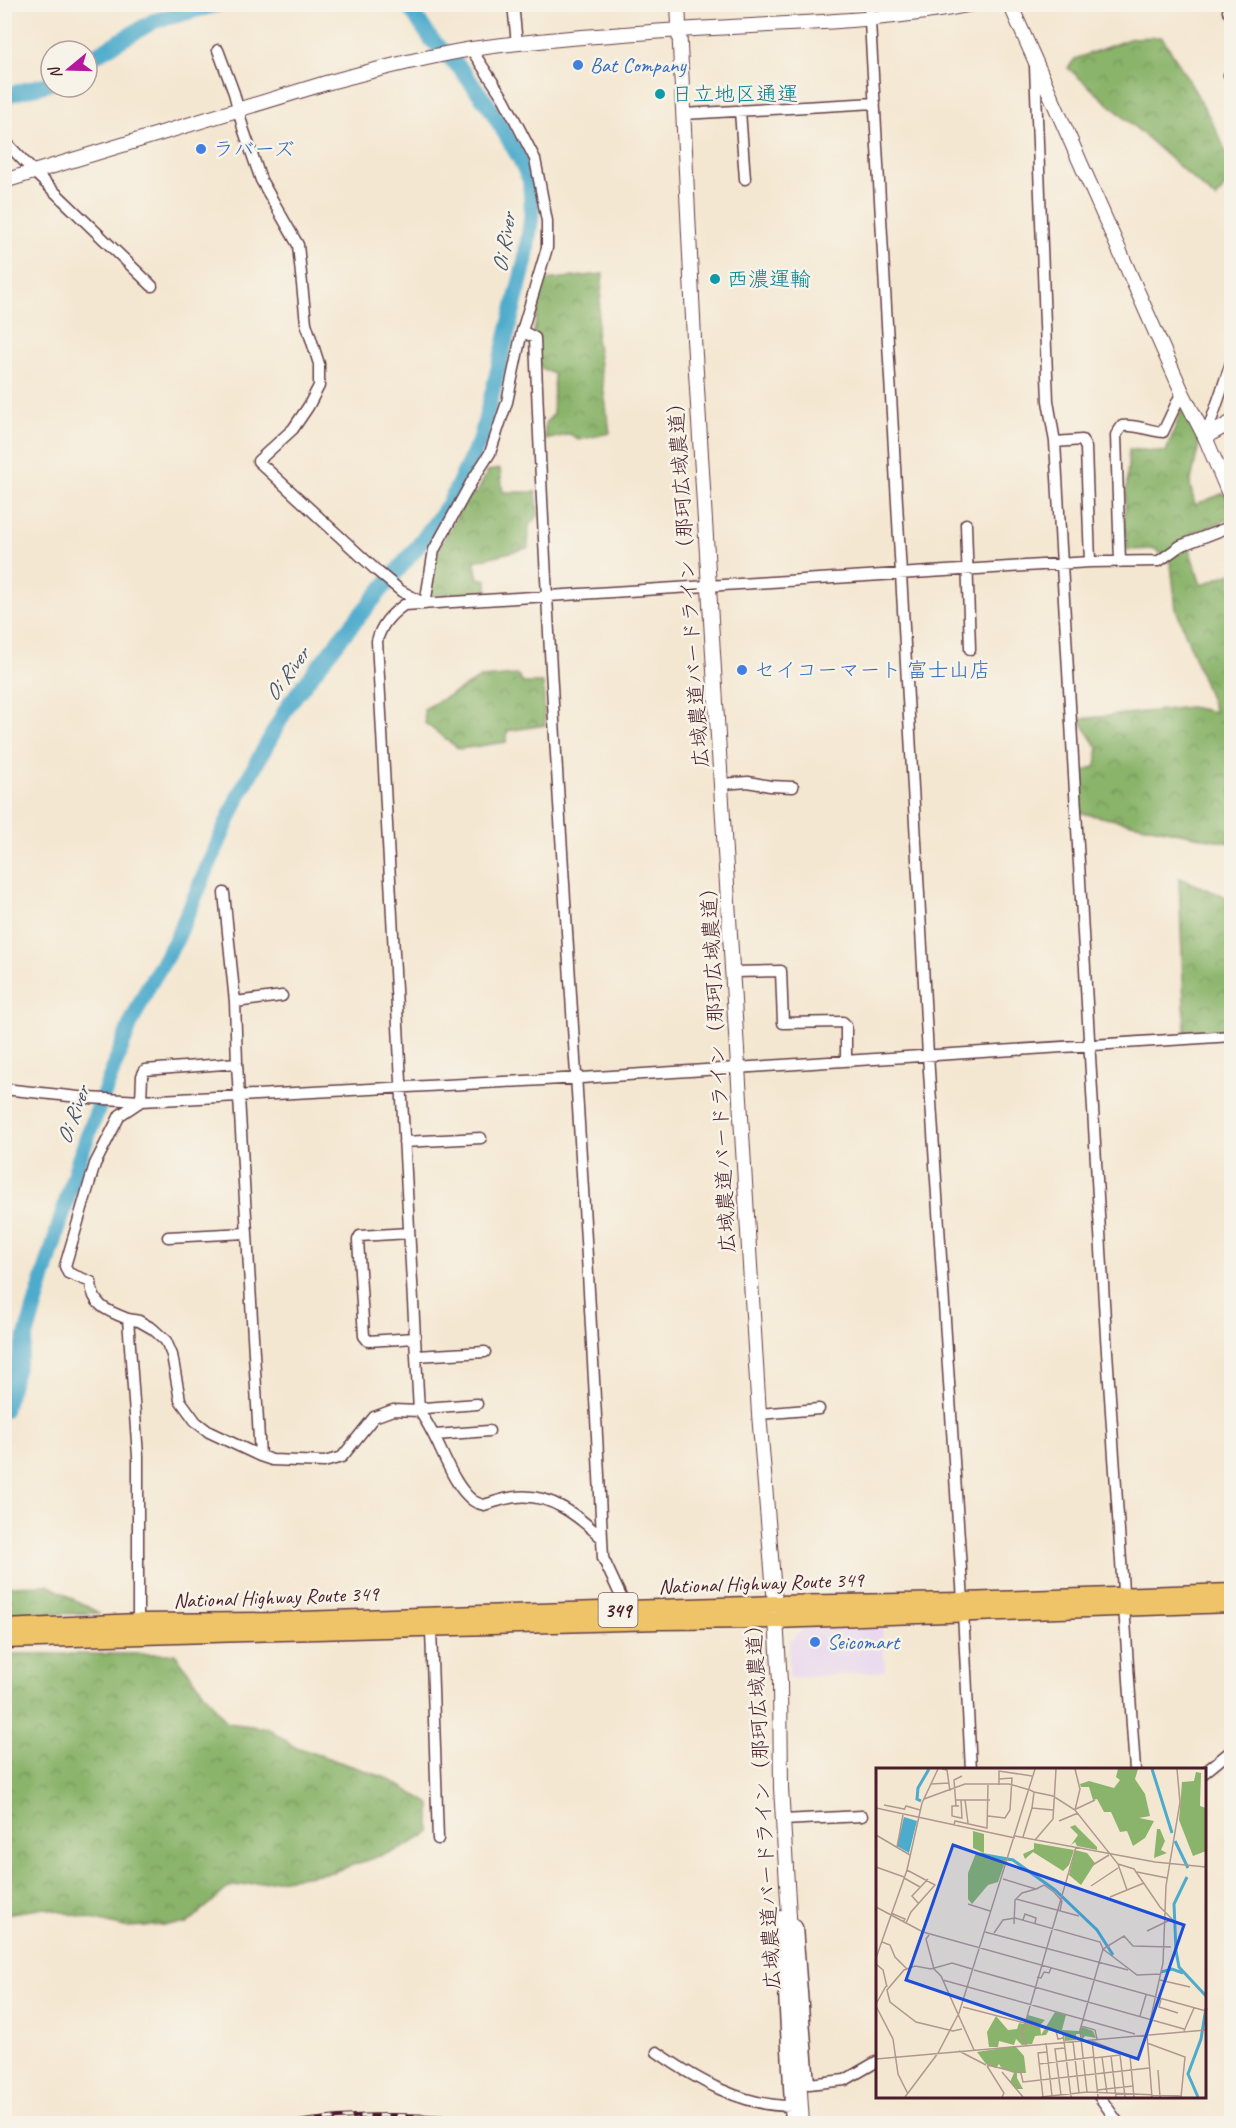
<svg xmlns="http://www.w3.org/2000/svg" width="1236" height="2128" font-family="Caveat,'Klee One',sans-serif">
	<style>
		.built { fill: #e6d2f0 }
		.forest { fill: url(#forest-crowns); stroke: #6a6a4b; stroke-width: 1.5 }
		.lines { fill: none; stroke-linecap: round; stroke-linejoin: round }
		.river { stroke: #4dabcc; stroke-width: 16 }
		.minor-casing { stroke: #643d44; stroke-width: 13 }
		.tertiary-casing { stroke: #643d44; stroke-width: 16 }
		.trunk-casing { stroke: #643d44; stroke-width: 19 }
		.minor { stroke: #fff; stroke-width: 10 }
		.tertiary { stroke: #fff; stroke-width: 14 }
		.trunk { stroke: #efc469; stroke-width: 16 }
		.rail-casing { stroke: #4a1f2b; stroke-width: 5 }
		.rail { stroke: #f7f3e8; stroke-width: 3; stroke-dasharray: 9; stroke-linecap: butt }
		.shop-dot { fill: #3f7fe0; stroke: #f7f3e8; stroke-width: 2 }
		.culture-dot { fill: #0f9aa8; stroke: #f7f3e8; stroke-width: 2 }
		.labels { text-anchor: middle; stroke-width: 5; stroke-linejoin: round; paint-order: stroke }
		.shield { fill: #f7f3e8; stroke: #7e5f64; stroke-width: 1.5 }
		.shield-label { font-size: 20px; font-weight: bold; fill: #4a1f2b }
		.shop-label { font-size: 21px; fill: #366cbe; stroke: #f7f3e8; text-anchor: start }
		.culture-label { font-size: 21px; fill: #0d838f; stroke: #f7f3e8; text-anchor: start }
		.street-label { font-size: 21px; fill: #4a1f2b; stroke: #f7f3e8 }
		.water-label { font-size: 22px; font-style: italic; fill: #4b576b; stroke: #f7f3e8 }
		.inset-river { fill: none; stroke: #4dabcc; stroke-width: 3 }
		.inset-road { fill: none; stroke: #b0978f; stroke-width: 1.5 }
		.view { fill: #1d4ed8; fill-opacity: 0.15; stroke: #1d4ed8; stroke-width: 3 }
		.inset-edge { fill: none; stroke: #4a1f2b; stroke-width: 3 }
	</style>
	<defs>
		<pattern id="forest-crowns" width="20" height="18" patternUnits="userSpaceOnUse" patternTransform="scale(1.5)"><rect width="20" height="18" fill="#8ab46b"/><path d="M2 6a3 3 0 1 1 6 0M12 15a3 3 0 1 1 6 0" fill="none" stroke="#739258"/></pattern>
	</defs>
	<rect width="100%" height="100%" fill="#f7f3e8"/>
	<filter id="ink" filterUnits="userSpaceOnUse"><feTurbulence type="fractalNoise" baseFrequency=".0167" numOctaves="2"/><feDisplacementMap in="SourceGraphic" scale="12" xChannelSelector="R" yChannelSelector="G"/><feConvolveMatrix kernelMatrix="1 2 1 2 8 2 1 2 1" color-interpolation-filters="sRGB"/></filter>
	<filter id="wash" filterUnits="userSpaceOnUse"><feTurbulence type="fractalNoise" baseFrequency=".008" numOctaves="4" result="noise"/><feDisplacementMap in="SourceGraphic" scale="24" xChannelSelector="R" yChannelSelector="G"/><feGaussianBlur stdDeviation="1.35" result="paint"/><feColorMatrix in="noise" values="0 0 0 0 0 0 0 0 0 0 0 0 0 0 0 0 0 1.4 0 .05"/><feComposite in="paint" operator="in"/></filter>
	<g filter="url(#wash)">
		<rect width="100%" height="100%" fill="#f4e7d1"/>
		<path class="built" d="M864,1623L882,1628L885,1671L789,1678V1641L807,1626Z"/>
		<path class="forest" d="M1162,37C1176,59 1236,154 1231,176C1228,184 1220,192 1216,199L1068,68L1075,59L1132,38Z
			M603,274L596,338L610,433L578,440L570,434L545,440V423L553,415L554,374L542,369L531,347L544,280Z
			M1183,406L1200,439L1190,485L1195,505L1224,493L1231,512V518L1185,537L1201,585L1231,573V683L1222,686L1231,707V843L1081,813L1077,775L1096,766L1098,748L1079,719L1190,707L1215,712L1176,609L1171,564L1156,549L1127,550L1124,522L1129,449L1166,452Z
			M500,469L503,492H536L539,515L529,525L528,548L474,561L478,578L487,580V592L430,595L437,552L469,495L477,493L488,471Z
			M518,675L523,683H543L545,725L507,731L506,742L459,749L425,723L424,709L481,678Z
			M1179,878L1231,899V1031L1185,1032Z
			M48,1585L99,1613L5,1615V1586Z
			M5,1654H175L227,1723L268,1728L293,1746L389,1779L430,1804V1832L403,1848L332,1872L229,1887L187,1924L125,1927L46,1908L5,1914Z"/>
		<g class="lines">
			<path class="river" d="M87,60L154,21L219,4
				M4,96L51,83
				M4,1410L79,1159L130,1025L147,989L176,940L239,795L289,704L340,639L418,546L449,504L481,438L525,262L532,212L530,180L520,159L489,106L459,67L431,39L407,4"/>
		</g>
	</g>
	<g filter="url(#ink)">
		<g class="lines">
			<g class="minor-casing">
				<path id="minor" d="M513,4L517,44
					M869,4L928,1055L963,1601
					M1228,11L1232,18
					M218,50L234,93L243,128L261,180L298,245L306,323L319,364V386L308,407L293,429L258,461L377,571L401,591L425,604
					M1035,66L1048,401L1055,442L1106,1337L1135,1770
					M1229,75L1232,74
					M740,111L745,179
					M683,114L875,103
					M4,140L34,172L152,286
					M1230,226L1232,233
					M522,331L535,338C550,738 584,1138 602,1538L603,1558L623,1601L624,1613
					M1215,431L1210,424L1232,360
					M1055,442L1082,440L1086,448L1090,562
					M966,524L970,649
					M1120,562L1116,435L1122,426C1136,424 1148,431 1163,432L1180,396L1183,394
					M425,604L434,550L472,481L490,453L507,402L522,331L547,248V221L535,159L504,99L471,49
					M722,784L748,782L770,786L793,787
					M224,893L235,1002L237,1063L260,1456
					M733,972L781,971L783,1023L843,1022L846,1026V1060
					M235,1002L282,996
					M4,1089L88,1098L141,1101L581,1078L1232,1036
					M404,1142L481,1138
					M409,1233L360,1236L358,1240L364,1336L368,1341L415,1338
					M168,1237L246,1233
					M128,1319C107,1311 92,1306 91,1282L68,1273L65,1266L95,1164L120,1115L141,1101L142,1076L145,1070L237,1063
					M416,1356L485,1352
					M759,1414L819,1409
					M435,1435L489,1431
					M602,1538C578,1516 551,1493 516,1497C505,1498 494,1502 484,1505C480,1504 474,1502 471,1499C449,1481 439,1436 419,1411L377,641C381,625 390,615 404,605L1090,562L1159,561L1180,546L1232,526
					M963,1612L971,1770
					M138,1622V1456L128,1319L139,1321L153,1329L166,1341L172,1355L180,1400L196,1422L209,1432L260,1456L272,1460L324,1462L342,1457L374,1417L393,1410L419,1411L425,1408L477,1404
					M431,1629L438,1839
					M1204,1773L1232,1750
					M783,1820L862,1816
					M780,1916L791,2124
					M788,1918L797,1927L809,2084L845,2080L878,2061
					M657,2052C697,2080 742,2106 791,2106
					M1099,2096L1119,2124"/>
			</g>
			<g class="tertiary-casing">
				<path id="tertiary" d="M678,4L694,339L759,1414L775,1604L780,1682L781,1788L802,2124
					M1010,4L1183,394L1205,437L1232,501
					M4,181L326,83C374,70 423,57 472,49C540,39 610,35 679,30C777,23 876,24 973,4
					M1205,437L1232,422"/>
			</g>
			<g class="trunk-casing">
				<path id="trunk" d="M4,1628L138,1622L272,1621L775,1604L963,1601L1232,1592
					M4,1640L660,1621L776,1620L1232,1604"/>
			</g>
			<use href="#minor" class="minor"/>
			<use href="#tertiary" class="tertiary"/>
			<use href="#trunk" class="trunk"/>
			<g class="rail-casing">
				<path id="rail" d="M289,2124C367,2110 446,2116 524,2124"/>
			</g>
			<use href="#rail" class="rail"/>
		</g>
	</g>
	<g class="shop-dot">
		<circle cx="578" cy="65" r="6"/>
		<circle cx="201" cy="149" r="6"/>
		<circle cx="742" cy="670" r="6"/>
		<circle cx="815" cy="1642" r="6"/>
	</g>
	<g class="culture-dot">
		<circle cx="660" cy="94" r="6"/>
		<circle cx="715" cy="279" r="6"/>
	</g>
	<g class="labels">
		<rect class="shield" x="598.5" y="1593" width="39" height="34" rx="4.5"/>
		<g class="shield-label">
			<text x="618" y="1617">349</text>
		</g>
		<g class="shop-label">
			<text x="590" y="72">Bat Company</text>
			<text x="213" y="156">ラバーズ</text>
			<text x="754" y="677">セイコーマート 富士山店</text>
			<text x="827" y="1649">Seicomart</text>
		</g>
		<g class="culture-label">
			<text x="672" y="101">日立地区通運</text>
			<text x="727" y="286">西濃運輸</text>
		</g>
		<g class="street-label">
			<text transform="translate(688 580) rotate(-94)" y="7">広域農道バードライン（那珂広域農道）</text>
			<text transform="translate(718 1065) rotate(-93)" y="7">広域農道バードライン（那珂広域農道）</text>
			<text transform="translate(761 1583) rotate(-2)" y="7">National Highway Route 349</text>
			<text transform="translate(276 1597) rotate(-2)" y="7">National Highway Route 349</text>
			<text transform="translate(763 1802) rotate(-93)" y="7">広域農道バードライン（那珂広域農道）</text>
		</g>
		<g class="water-label">
			<text transform="translate(503 243) rotate(-81)" y="8">Oi River</text>
			<text transform="translate(286 674) rotate(-54)" y="8">Oi River</text>
			<text transform="translate(72 1115) rotate(-70)" y="8">Oi River</text>
		</g>
	</g>
	<g transform="translate(876 1768)">
		<rect width="330" height="330" fill="#f4e7d1"/>
		<path d="M242,1H262L259,11L269,26L274,48L263,50L278,53L269,70L257,78L251,63L244,64L235,44H228L221,31L217,32L213,19H205L204,16L213,13L238,20L244,12L240,9ZM320,4L325,5L324,38L330,40V83L317,88L303,52L306,14L318,13ZM199,57L221,79V82L201,78L199,74L195,77L202,67L194,59ZM281,61H284L289,73L285,82L291,85L278,90ZM97,63L108,66V85L97,80ZM158,75L198,82L193,97L187,103L157,84L149,91L147,86L158,81ZM199,82L211,85L219,95L205,117L193,107ZM100,85L130,91L122,114L112,117L96,136L92,131V105ZM179,244L190,247L186,262L203,263L206,259L217,263L220,270L209,268L206,272L205,266H200V272L189,273L188,264L173,262L170,267L159,268L156,276L146,277L140,271L138,277L123,273L122,279H113L111,264L120,248L132,262L141,261L143,255L148,256L152,247L169,252L164,257L165,267ZM139,278L148,288L150,305H141V310L147,321H140L134,314L138,305L126,301L123,296L120,300L110,296L101,284Z" fill="#8ab46b"/>
		<path d="M28,49L41,53L33,85L21,78Z" fill="#4dabcc"/>
		<path class="inset-river" d="M276,1L296,65M45,33L41,31L42,20L53,1M299,73L312,100M104,86L137,92L179,122L221,162L237,187M311,109L298,136L300,183L303,199L330,228M285,204L296,201L307,205M322,329L312,306L325,271L330,240"/>
		<path class="inset-road" d="M66,1L71,2L74,23M199,1L204,21L199,42M55,16L73,15M123,17V3L156,8M158,24L177,28L199,42L242,96L251,122M48,31L89,16H133L154,22L158,24L156,40L147,69M80,32H114M85,32L86,51M89,32L92,55M8,37L28,41M80,38L78,12L86,8M83,38H76V48L85,50M0,40L139,70M156,40L177,42M200,41L219,32M28,42L30,38L44,42M112,48L129,50L134,42L136,10L123,11M183,53L202,45M78,57L79,53L111,60L112,17M0,67L34,87M139,68L279,94L330,99M159,72L177,51L180,1M21,79L27,47M242,96L258,101L284,139L298,153M215,98L233,87M0,99L28,109M261,104L291,110M28,110L44,119M127,111L160,121L146,125L139,132L138,156M215,118L242,100M160,121L168,117L178,124L186,133L184,143M234,129L268,115M140,131L203,148M43,136L36,128L52,111M92,136L114,143M0,139L47,164L330,243M15,145L29,151L27,154M147,152L149,146L160,150L159,155M30,155L35,144L59,117L31,102M271,163L294,152M109,164L252,202M118,165L127,152L139,150L224,174L227,181L261,207L285,206M53,167L50,171L58,201L65,208L98,282M6,174L14,177L19,189L31,201M0,190L31,102L46,35L62,1M0,196L7,202L11,219M98,202L308,261M161,209L165,210L168,204L173,205L175,200M67,212L259,266M284,212L314,219M285,231L283,239L302,245M0,236L10,218M0,238L17,271L22,306L32,326M87,239L180,263L182,271L187,270M264,248L270,227M205,258L219,262L221,271M86,261L77,263L40,254L14,234L11,222L28,202L39,198L55,201L76,195L96,201M308,263L318,240M187,265L195,329M216,272L222,329M197,273L203,325M216,273L238,282M170,275L176,328M271,275L309,289L305,329M150,277L146,266L200,79M83,283L110,297M235,288L240,329M254,288L258,329M226,289L231,325M218,290L244,287L249,329M0,291L330,262M163,296L218,289M111,297L145,305L147,314L273,300M111,298L128,325L126,329M282,302L284,329M126,304L147,329M221,322L257,318M211,324L204,262L227,181L248,168L257,178L295,179M185,327L179,281L189,280M29,329L62,285L83,245L159,1M165,329L211,324L305,328M167,329L162,285L171,284M276,329L271,267L287,195L290,118L304,34L301,1"/>
		<path class="view" d="M77,77L308,157L262,291L30,212Z"/>
		<rect width="330" height="330" class="inset-edge"/>
	</g>
	<rect width="1236" height="2128" fill="none" stroke="#f7f3e8" stroke-width="24"/>
	<g transform="translate(69 69) rotate(251)"><circle r="28" fill="#f7f3e8" stroke="#b29e9c" stroke-width="1.5"/>
	<path d="M0-4.5L10 22L0 15L-10 22Z" fill="#b5179e"/>
	<text y="-9" font-size="16" font-weight="bold" text-anchor="middle" fill="#4a1f2b">N</text>
	</g>
</svg>
